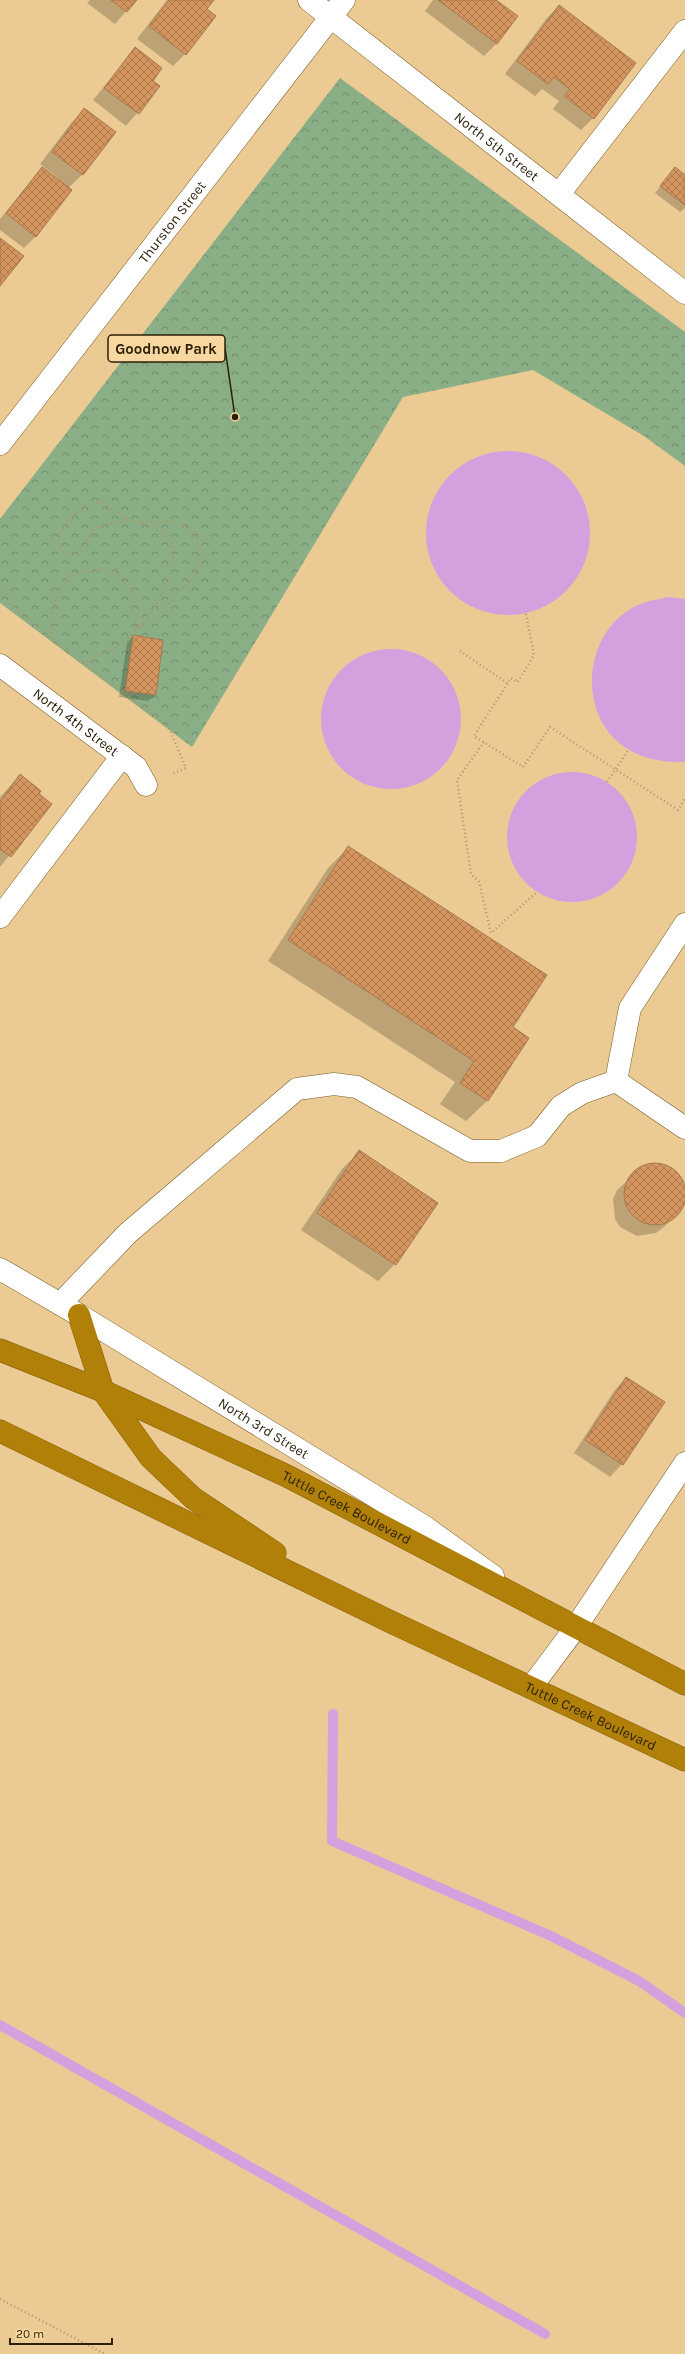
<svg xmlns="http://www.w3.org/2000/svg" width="685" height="2354" font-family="Karla,sans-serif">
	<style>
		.park { fill: url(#park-crowns) }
		.water { fill: #d6a0df }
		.shadow { fill: #0003 }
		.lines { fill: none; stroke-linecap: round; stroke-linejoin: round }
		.stream { stroke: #d6a0df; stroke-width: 10 }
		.building { fill: url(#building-cross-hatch); stroke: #a77850 }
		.minor-casing { stroke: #785c25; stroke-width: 23 }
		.highway-casing { stroke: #825e09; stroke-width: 23 }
		.path { stroke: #af9568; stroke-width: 2.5; stroke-dasharray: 1 3; stroke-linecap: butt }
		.minor { stroke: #fff; stroke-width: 22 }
		.highway { stroke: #b18009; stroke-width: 22 }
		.labels { text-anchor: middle; stroke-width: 3.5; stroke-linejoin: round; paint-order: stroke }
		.street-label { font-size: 14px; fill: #2b1f08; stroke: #f8d8a0 }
		.leader { fill: none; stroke: #2b1f08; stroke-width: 1.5 }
		.callout-dot { fill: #2b1f08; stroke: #f8d8a0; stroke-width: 1.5 }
		.callout { fill: #f8d8a0; stroke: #2b1f08; stroke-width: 1.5 }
		.callout-label { font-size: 15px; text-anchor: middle; font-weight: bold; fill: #2b1f08 }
	</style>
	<defs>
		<pattern id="park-crowns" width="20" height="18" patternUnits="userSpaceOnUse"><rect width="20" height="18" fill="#8aae85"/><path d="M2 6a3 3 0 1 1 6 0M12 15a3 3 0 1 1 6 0" fill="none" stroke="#718d6b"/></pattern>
		<pattern id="building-cross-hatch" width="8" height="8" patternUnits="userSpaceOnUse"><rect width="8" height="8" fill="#d4955e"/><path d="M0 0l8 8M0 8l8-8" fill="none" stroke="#ac794c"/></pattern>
	</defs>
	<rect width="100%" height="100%" fill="#ebcb93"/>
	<path class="park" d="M340,78L685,332V466L644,436L533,370L403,397L192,747L0,603V519Z"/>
	<path class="water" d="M426 533a82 82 0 1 1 164 0a82 82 0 1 1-164 0Z
		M669,597L685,599V762C667,762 651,761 635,753C573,724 580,626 643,603C651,600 661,599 669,597Z
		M321 719a70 70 0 1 1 140 0a70 70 0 1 1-140 0Z
		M507 837a65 65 0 1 1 130 0a65 65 0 1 1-130 0Z"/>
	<path class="shadow" d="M90,0H136L115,24L87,3Z
		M167,0H213L206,9L185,54L173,66L137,39Z
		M433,0H495L516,16L496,44L484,56L425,11Z
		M559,6L593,118L581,130L553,109L559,101L542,89L535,96L505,74L547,18Z
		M135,49L151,81L159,87L126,126L93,100Z
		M84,110L114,132L82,175L68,188L36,236L24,248L0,230V219L42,168L58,180L59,179L40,164L72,122Z
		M675,168L685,176V208L680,212L655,193Z
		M133,636L155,695L148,701L119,697L127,643Z
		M20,775L51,804L0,867V797Z
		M348,848L512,1028L528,1038L487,1101L466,1121L440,1104L455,1082L268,961L328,868Z
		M359,1152L395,1264L378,1281L301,1230L342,1169Z
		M645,1165L665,1166L673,1170L680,1177L684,1196L677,1214L664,1227L656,1233L637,1236L620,1227L615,1219L613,1199L617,1190Z
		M626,1378L663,1403L622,1464L610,1477L574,1453L614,1391Z"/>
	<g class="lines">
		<path class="stream" d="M333,1714L332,1841L551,1936L639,1981L685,2013
			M0,2025L545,2334"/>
	</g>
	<path class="building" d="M111,0H137L127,12Z
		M169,0H214L207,9L216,16L186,55L149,26Z
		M438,0H496L518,16L497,44Z
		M559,5L636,63L594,119L564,96L570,89L554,77L548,84L517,61Z
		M135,47L162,68L153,81L160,86L139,114L104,88Z
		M84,108L116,132L83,175L52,152Z
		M42,167L72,190L36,237L6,213Z
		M675,167L685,175V205L660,186Z
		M0,238L24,256L0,286Z
		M133,635L163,640L156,695L125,691Z
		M20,774L41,791L39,794L52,804L11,857L0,849V802Z
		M348,846L547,975L513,1027L529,1038L488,1101L460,1083L474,1061L288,940Z
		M359,1150L438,1203L396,1265L317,1213Z
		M624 1194a31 31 0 1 1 62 0a31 31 0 1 1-62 0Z
		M626,1377L665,1402L623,1465L585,1440Z"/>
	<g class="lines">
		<g class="minor-casing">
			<g id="minor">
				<path id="s1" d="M309,0L685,293"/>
				<path d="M559,194L685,31"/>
				<path id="s2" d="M0,444L344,0"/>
				<path id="s3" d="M0,665L136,767L146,785"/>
				<path d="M0,917L122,756"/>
				<path d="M616,1081L685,1128"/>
				<path id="s4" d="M0,1269L79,1315L425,1527L493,1576"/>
				<path d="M60,1304L128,1233L297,1089L334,1084L357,1087L470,1151H501L537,1136L561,1106L582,1093L616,1081L630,1008L685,924"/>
				<path d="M532,1686L576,1627L685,1463"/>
			</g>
		</g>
		<g class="highway-casing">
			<g id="highway">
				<path d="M79,1315L103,1391L151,1458L193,1498L275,1553"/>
				<path id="s5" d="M0,1350L103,1391L287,1476L685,1684"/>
				<path id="s6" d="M0,1431L391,1622L685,1760"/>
			</g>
		</g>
		<path class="path" d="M142,523C150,526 166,531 170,540C185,572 147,622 125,641C114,651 96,656 84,663L168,726L186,768L172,774
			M0,585L6,589V601L84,663
			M526,614L534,655L518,682L511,678L474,736L523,767L550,727L678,810L685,798
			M51,637C52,624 54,598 61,586C70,573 94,567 109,571C121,574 134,590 137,602C140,609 136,621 135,629C142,626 154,623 160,618C168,610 172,598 179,591C187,582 196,581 198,569C201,557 201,544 194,534C176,512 152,528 129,520C118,516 107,500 94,503C80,506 59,525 59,541C59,548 64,552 69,555L79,552L96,527L128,519
			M460,651L507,683
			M484,742L457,780L471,874L479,882L491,933L537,892
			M607,782L629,749
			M0,2299L105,2354"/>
		<use href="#minor" class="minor"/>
		<use href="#highway" class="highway"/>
	</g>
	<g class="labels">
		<g class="street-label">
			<text dy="5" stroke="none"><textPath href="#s1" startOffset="238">North 5th Street</textPath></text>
			<text dy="5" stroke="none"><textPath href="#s2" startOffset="281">Thurston Street</textPath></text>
			<text dy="5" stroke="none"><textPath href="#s3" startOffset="95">North 4th Street</textPath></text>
			<text dy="5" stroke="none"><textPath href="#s4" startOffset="308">North 3rd Street</textPath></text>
			<text dy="5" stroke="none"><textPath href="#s5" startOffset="381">Tuttle Creek Boulevard</textPath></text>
			<text dy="5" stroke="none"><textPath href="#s6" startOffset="656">Tuttle Creek Boulevard</textPath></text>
		</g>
	</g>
	<path class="leader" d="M235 417L225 348"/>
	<circle class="callout-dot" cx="235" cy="417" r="4"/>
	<rect class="callout" x="108" y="335" width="117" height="27" rx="4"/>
	<g class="callout-label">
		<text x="166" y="354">Goodnow Park</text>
	</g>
	<path d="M10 2338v6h102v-6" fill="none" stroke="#2b1f08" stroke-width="2"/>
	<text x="16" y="2338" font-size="12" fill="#2b1f08" stroke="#f8d8a0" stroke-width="3" paint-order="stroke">20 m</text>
</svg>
